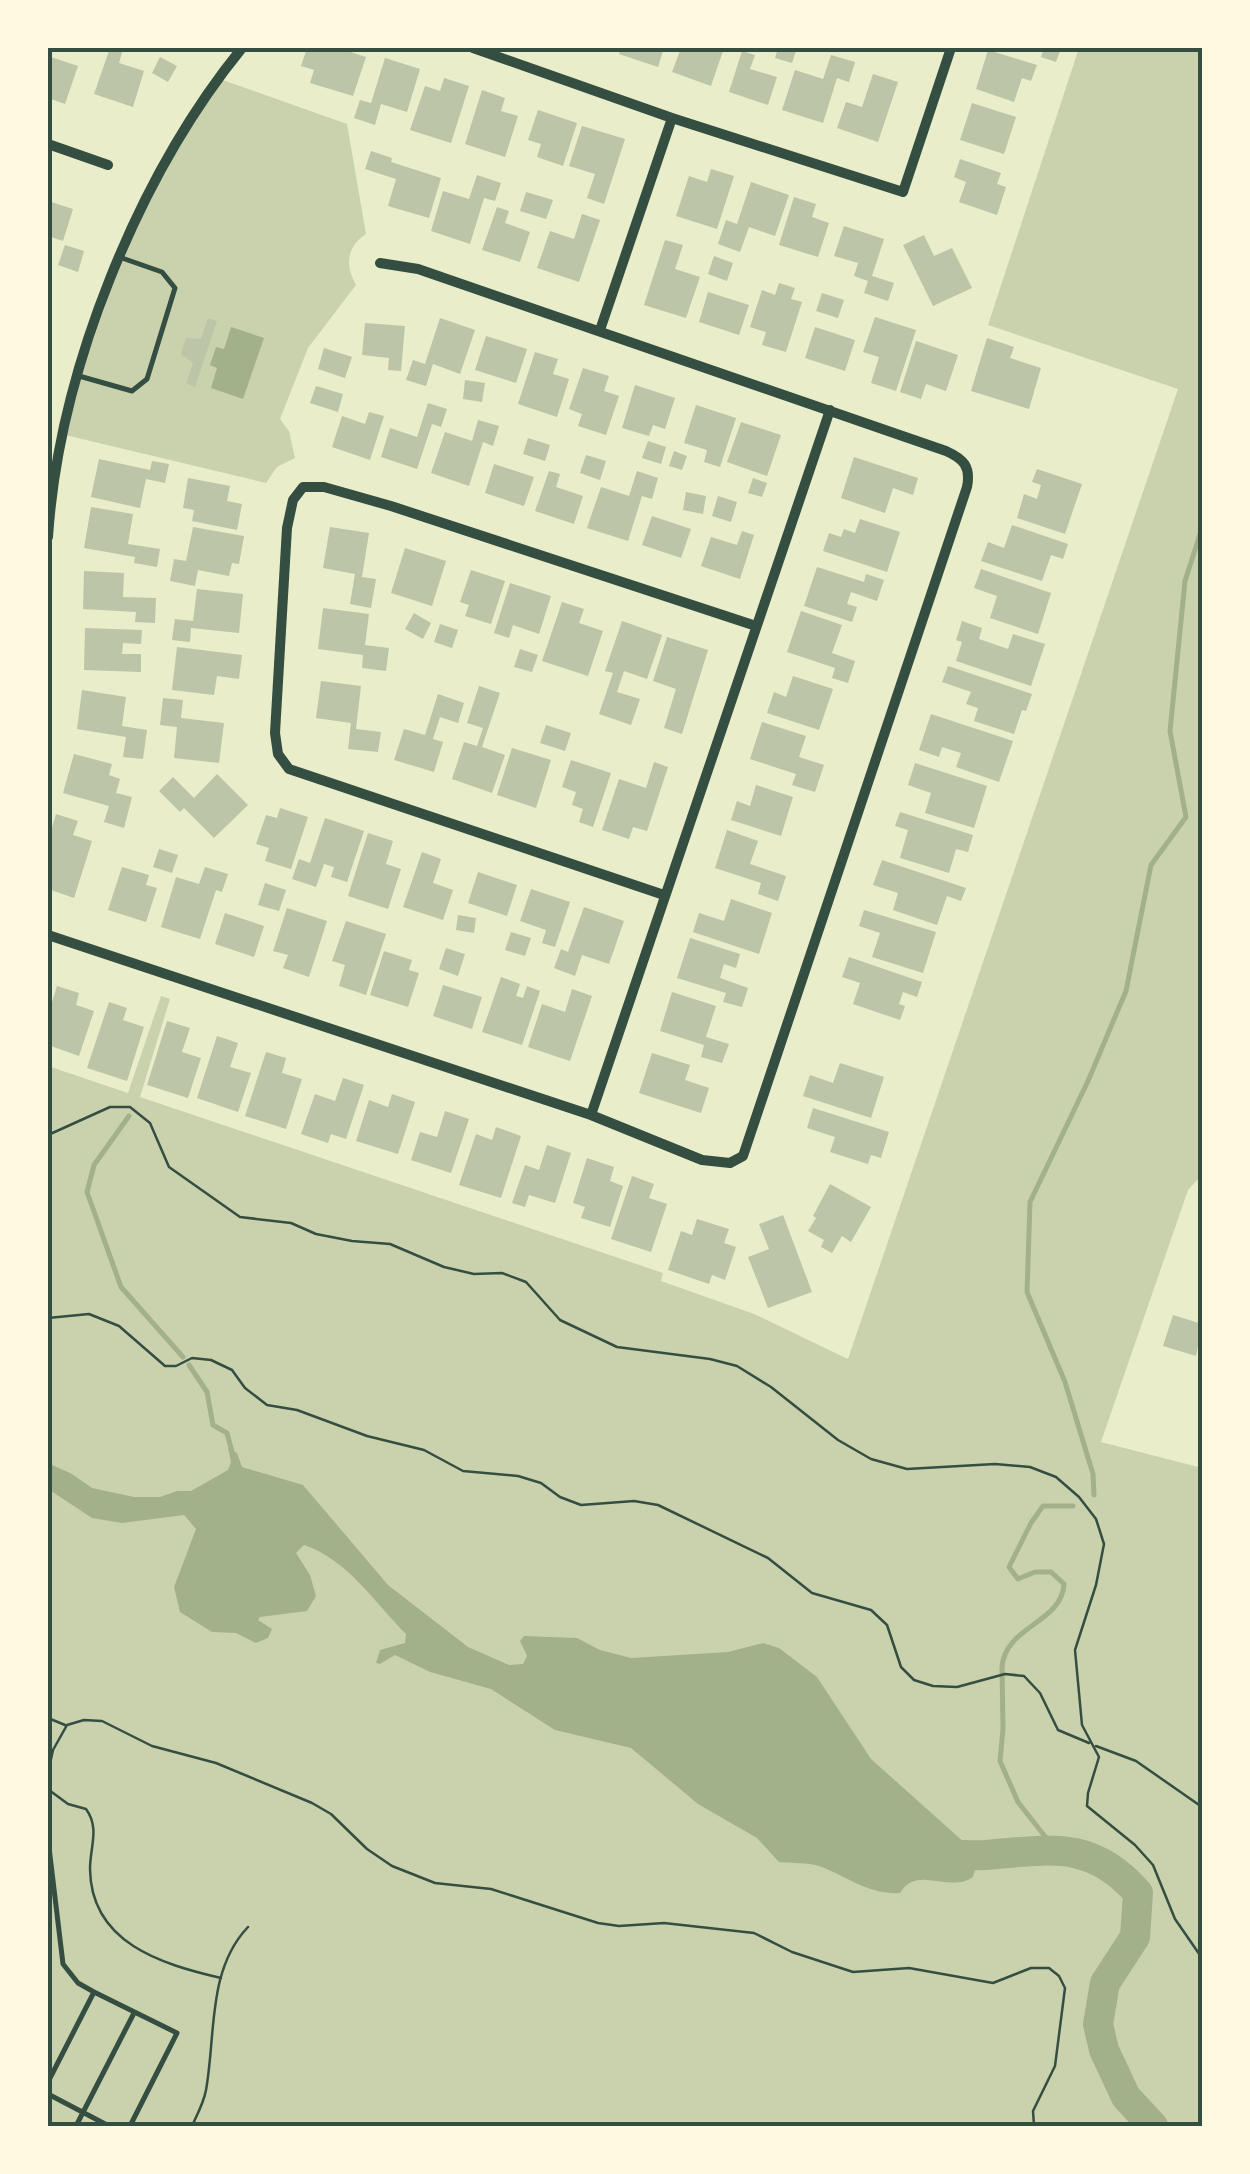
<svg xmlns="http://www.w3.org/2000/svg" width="1250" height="2174" font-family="Quicksand,sans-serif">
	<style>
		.green { fill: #cad2ad }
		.water { fill: #a3b18a }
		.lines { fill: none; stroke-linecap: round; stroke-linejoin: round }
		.stream { stroke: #a3b18a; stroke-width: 5 }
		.river { stroke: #a3b18a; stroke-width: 30 }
		.building { fill: #bcc5a7 }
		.path { stroke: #344e41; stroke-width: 2.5 }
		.service { stroke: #344e41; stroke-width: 5 }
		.minor { stroke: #344e41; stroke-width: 10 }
		.neatline { fill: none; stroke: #344e41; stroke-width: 4 }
	</style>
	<rect width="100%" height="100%" fill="#e9edc9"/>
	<path class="green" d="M1079,48H1202V1175L1188,1190L1101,1442L1202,1468V2126H48V1066L128,1093L161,996L170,999L140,1097L663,1273L661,1281L754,1314L848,1359L1178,389L988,325Z
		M217,78L347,124L366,234C346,247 345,266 356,285L308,348L280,419L289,431L295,458L277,467L266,483L61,434L132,227Z"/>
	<path class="water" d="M231,327L264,338L243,399L211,388L217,368L210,365L216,347L224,349Z
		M228,1448L237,1453L242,1467L303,1485L388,1585L468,1647L509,1665L523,1664L527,1656L520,1641L524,1636L577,1638L600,1650L631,1658L728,1652L763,1643L779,1648L817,1677L871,1759L965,1843L975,1869L973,1877C949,1894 917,1864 900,1893C868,1895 847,1876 819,1866C807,1862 792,1864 779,1862L757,1838L698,1804L631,1748L555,1730L491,1689L430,1672L395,1655L380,1664L376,1663L380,1650L405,1643L406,1634C374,1602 348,1560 304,1545L296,1553L310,1575L316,1596L307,1611L260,1617L258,1620L272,1629L268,1638L256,1643L236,1633L212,1632L180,1612L174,1587L196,1529L184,1515L122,1523L92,1518L48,1489V1463L72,1474L92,1488L134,1497H160L177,1491H191L228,1470L231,1462Z"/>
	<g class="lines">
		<path class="stream" d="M129,1116L94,1165L87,1192L121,1287L183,1357
			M189,1365L207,1392L213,1425L227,1433L232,1452
			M1094,1495L1093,1474L1065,1382L1027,1292L1030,1202L1088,1081L1126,991L1151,865L1186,817L1170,731L1185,581L1202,528
			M1054,1848L1018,1802L1000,1761L1003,1729L1002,1667C1005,1626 1062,1623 1064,1584L1051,1572H1035L1018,1579L1009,1567L1031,1523L1043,1506H1073"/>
		<path class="river" d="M931,1848C947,1856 967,1856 985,1855C1049,1850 1091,1839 1138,1893L1135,1937L1105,1983L1098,2024L1104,2050L1126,2097L1153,2126"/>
	</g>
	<path class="building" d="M110,48L123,49L119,63L144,71L133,107L94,94Z
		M307,48H338L366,57L353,96L310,83L314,70L301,66Z
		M621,48H664L658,67L619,54Z
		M681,48H724L711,86L672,72Z
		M778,48H797L792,63L775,58Z
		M1044,48H1061L1056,62L1041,57Z
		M988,50L1037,65L1031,81L1022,78L1014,102L976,89Z
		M742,51L755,55L750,69L777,77L768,105L729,92Z
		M831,55L855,62L849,82L837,78L823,123L782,110L795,70L823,79Z
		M48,56L78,66L65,104L48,98Z
		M160,57L177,66L168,82L152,73Z
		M385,58L420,69L407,112L381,104L375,125L354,118L360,100L371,103Z
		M873,74L898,82L878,142L837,128L846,102L862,107Z
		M444,78L469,86L451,143L410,130L425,86L440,91Z
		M482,90L505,98L501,111L518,116L505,157L465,144Z
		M972,103L1016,117L1004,154L960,140Z
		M538,110L577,123L563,166L537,157L541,144L528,140Z
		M582,126L625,139L604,204L587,198L595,174L569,166Z
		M371,151L392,158L391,162L441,178L429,218L388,206L396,179L365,169Z
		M960,159L1001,173L997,184L1006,187L997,215L959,202L966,182L954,177Z
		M711,169L734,176L717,229L676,216L689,176L707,182Z
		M477,175L501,183L495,201L484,198L470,244L431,231L443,191L469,199Z
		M751,182L789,195L775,236L749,227L740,252L718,244L726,220L737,224Z
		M526,192L553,200L546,219L520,211Z
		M794,197L816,204L812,217L829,223L818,257L779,245Z
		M48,201L73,209L63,241L48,236Z
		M497,207L509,211L505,223L530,232L520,262L482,250Z
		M582,214L600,220L579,282L537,268L550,231L574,239Z
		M844,226L884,239L872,276L894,283L888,301L864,293L868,281L854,276L858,263L834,256Z
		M924,235L934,256L952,248L972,288L933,306L903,245Z
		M665,240L683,245L675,269L700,277L686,318L644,305Z
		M65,245L84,251L78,272L58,265Z
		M714,256L733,263L727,281L708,274Z
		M779,283L795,288L791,299L802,302L786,352L762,345L766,332L750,327L762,290L775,295Z
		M708,292L749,305L739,335L699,322Z
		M822,293L844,300L838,318L816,311Z
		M875,317L916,330L896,391L871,383L879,357L863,352Z
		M208,318L217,321L195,387L186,383L193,363L181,354L186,338L201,339Z
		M440,318L475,330L460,374L433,364L426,386L406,380L413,360L425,364Z
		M365,323L405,326L401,371L388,370L389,358L362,355Z
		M815,327L855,340L845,371L805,358Z
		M486,336L527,349L516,383L475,370Z
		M987,338L1014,347L1010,358L1041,368L1029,409L971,391Z
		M916,341L958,355L946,391L926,384L921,399L900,392Z
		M324,348L352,357L345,378L318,369Z
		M535,352L558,359L553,374L569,379L557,417L518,404Z
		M583,368L609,376L604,391L619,396L606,435L578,426L582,414L569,409Z
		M465,380L485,383L482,402L463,399Z
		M635,385L675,398L665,429L653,425L649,436L622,428Z
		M316,386L343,394L338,412L310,403Z
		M428,403L447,409L441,427L432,424L417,469L381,457L390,428L417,437Z
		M696,405L736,418L720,467L704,462L707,450L684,443Z
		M369,412L384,416L370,460L332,447L342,416L365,424Z
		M478,420L499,426L493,446L483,442L469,486L431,473L445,432L472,441Z
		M741,422L781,435L767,476L727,462Z
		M528,438L550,445L545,461L523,454Z
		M648,441L666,447L661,464L642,458Z
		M674,451L687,456L682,470L669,466Z
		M586,455L606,461L600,480L580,473Z
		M854,457L918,478L913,495L893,488L885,513L841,498Z
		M99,459L150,470L152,461L169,464L165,483L146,479L140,508L91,497Z
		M494,464L534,477L524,506L485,493Z
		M1037,469L1082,484L1065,534L1017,518L1024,494L1037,499L1041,485L1032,482Z
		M549,471L560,474L556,487L583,496L574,524L535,511Z
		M637,471L658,478L652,499L642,496L628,541L587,528L601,487L629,496Z
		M188,478L230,486L227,501L242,504L237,530L192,521L194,510L183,508Z
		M753,478L767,483L762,497L748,493Z
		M686,492L706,496L703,514L683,510Z
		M718,496L737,502L731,522L712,516Z
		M91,507L133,514L128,544L160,549L157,567L134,563L135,557L84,548Z
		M652,516L691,529L681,558L642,545Z
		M860,519L900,532L887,572L823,551L829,533L841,537L844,529L855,533Z
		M1012,525L1068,544L1063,559L1051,555L1042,581L981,561L988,542L1004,548Z
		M193,527L244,536L239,564L232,563L229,576L198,570L195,586L170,581L174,559L186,561Z
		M330,527L369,533L362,577L376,579L371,608L350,604L355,574L323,568Z
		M742,531L754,535L740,579L701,566L711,537L737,545Z
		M405,548L446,561L432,606L391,593Z
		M817,567L864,582L866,574L884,580L877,601L851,592L847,604L857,607L852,622L804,606Z
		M981,569L1051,593L1038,634L990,618L997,596L974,588Z
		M471,570L505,581L491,624L465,616L469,605L460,602Z
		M84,571L124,573L123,597L156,598L155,623L135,622L136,612L83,609Z
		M510,583L551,596L539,634L513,625L509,638L494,633Z
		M197,589L243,594L239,633L191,628L190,642L172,640L175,619L193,621Z
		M562,602L584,609L579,623L603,631L588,676L542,661Z
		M323,608L369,614L365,645L389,648L386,671L362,668L363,655L318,649Z
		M801,611L842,625L832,653L855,661L848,683L832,678L835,668L787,652Z
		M414,613L431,623L423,639L405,629Z
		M622,621L662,635L647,679L624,671L617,692L640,699L631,725L599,714L613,673L605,671Z
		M962,621L982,628L979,639L1008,649L1013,634L1045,644L1031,686L956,661L962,642L956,640Z
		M440,624L458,630L452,648L434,642Z
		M85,628L142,630L141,644L123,643L122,654H141V672L84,670Z
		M667,637L708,650L682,734L664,728L676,689L653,681Z
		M177,647L242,655L239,679L217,676L214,695L172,690Z
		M520,649L538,655L532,672L514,667Z
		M948,666L1032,694L1026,711L1022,710L1014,734L974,721L978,708L966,704L971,692L942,682Z
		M793,676L833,689L819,730L767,713L774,692L786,697Z
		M321,681L361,686L356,729L381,732L378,752L348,749L351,723L316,718Z
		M479,686L500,693L482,747L505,755L492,793L452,779L464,742L477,746L483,728L467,723Z
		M82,690L126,697L122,726L147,730L143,759L123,757L126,737L77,729Z
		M438,694L464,703L458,723L440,717L433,739L443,742L434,772L394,760L404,729L425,735Z
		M163,698L183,700L181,718L224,723L219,763L174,758L177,727L160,725Z
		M931,714L1013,741L999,782L956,767L961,753L942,747L939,757L919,750Z
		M762,722L806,736L799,757L824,765L815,792L792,785L796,774L750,759Z
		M546,725L571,733L565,751L540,743Z
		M512,748L551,760L536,808L497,795Z
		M74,754L112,764L109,775L120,779L116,793L132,797L124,828L104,822L109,806L63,793Z
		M571,760L611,773L593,827L579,822L583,809L572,805L576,792L562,787Z
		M654,762L668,767L647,831L633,827L629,839L602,830L619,779L646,788Z
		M915,763L987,786L974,828L925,813L931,793L908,785Z
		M217,774L248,805L214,838L184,808L180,812L159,791L173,777L194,798Z
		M756,785L793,797L781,836L731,820L737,801L750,806Z
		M280,808L308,817L291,869L265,861L269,848L256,844L266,815L277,818Z
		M900,812L973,835L968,852L956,849L949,873L900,858L908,830L895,826Z
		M56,814L78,821L73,835L92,841L74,898L48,889V841Z
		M325,818L364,831L347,882L331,877L334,867L324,864L316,887L292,879L299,859L310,863Z
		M727,830L758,841L750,864L786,876L778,901L758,894L761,883L715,868Z
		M368,833L393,841L386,864L401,869L388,909L348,896Z
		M159,849L178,855L172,873L153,867Z
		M422,852L441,859L433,883L453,890L443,920L403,907Z
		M882,860L966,888L961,901L947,896L937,925L893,910L898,893L873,885Z
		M122,867L149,875L146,885L157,888L146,922L108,910Z
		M205,867L228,874L222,892L216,890L200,939L161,927L176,877L199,884Z
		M478,872L517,885L507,916L468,903Z
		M265,883L286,890L279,911L258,905Z
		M531,889L570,902L555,947L542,943L546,930L520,921Z
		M731,899L772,913L759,954L693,932L699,913L724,921Z
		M584,907L624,921L609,964L582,955L575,976L554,968L561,949L568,952Z
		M287,908L327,921L309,977L283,968L288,955L273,951Z
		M864,910L936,932L923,973L872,957L880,933L859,926Z
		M225,913L264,926L254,957L215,944Z
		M458,915L476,918L474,933L456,930Z
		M346,921L386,934L366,995L339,986L345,965L332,961Z
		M511,932L531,938L525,956L505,950Z
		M690,938L740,954L736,968L724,964L720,978L748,988L742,1007L723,1002L726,993L677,978Z
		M446,948L465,954L458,976L439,969Z
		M384,951L412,960L409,970L419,973L408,1007L370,995Z
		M849,957L922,982L917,997L903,992L899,1004L905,1006L900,1020L853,1004L860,983L842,977Z
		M501,977L520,984L516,996L523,998L527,986L540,991L522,1045L482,1032Z
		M443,985L482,997L472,1029L433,1016Z
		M57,986L79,993L76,1005L94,1011L79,1056L48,1045V1015Z
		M572,989L592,996L570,1061L528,1047L542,1004L565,1012Z
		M672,992L716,1006L706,1037L729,1044L722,1063L701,1057L704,1045L660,1031Z
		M109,1002L127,1008L123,1020L144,1027L127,1081L87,1068Z
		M167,1021L190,1028L182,1052L201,1058L188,1098L147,1085Z
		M217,1036L238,1043L230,1067L251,1073L238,1112L197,1098Z
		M266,1052L286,1058L282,1073L302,1079L286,1129L245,1116Z
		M652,1053L690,1065L685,1080L709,1088L701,1113L639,1093Z
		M840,1063L884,1077L871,1118L803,1096L810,1075L833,1083Z
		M343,1078L364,1085L346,1139L331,1134L328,1143L301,1134L315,1094L335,1101Z
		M392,1094L415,1102L398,1154L356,1141L369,1100L388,1107Z
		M813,1108L889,1132L881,1158L871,1155L868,1164L830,1152L835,1137L807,1128Z
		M445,1111L469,1119L451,1173L411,1160L420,1132L437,1137Z
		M496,1127L521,1136L501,1198L459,1185L476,1134L492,1140Z
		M547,1145L571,1153L555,1203L529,1195L525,1207L512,1203L525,1165L539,1170Z
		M587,1158L614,1167L610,1181L623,1186L610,1227L581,1218L585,1207L573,1203Z
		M632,1176L654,1184L649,1198L667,1204L651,1252L611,1239Z
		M830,1184L871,1207L851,1242L842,1236L832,1253L821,1247L824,1240L808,1231L816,1218L813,1216Z
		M783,1215L812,1292L768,1308L748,1257L769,1249L759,1224Z
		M697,1219L729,1229L724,1243L736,1247L725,1280L712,1275L709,1284L668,1270L681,1231L692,1235Z
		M1173,1315L1202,1324L1196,1356L1163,1346Z"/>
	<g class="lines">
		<path class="path" d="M48,1135L110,1107H130L150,1123L169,1167L240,1217L291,1223L316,1234L352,1241L390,1244L444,1267L474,1274L502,1273L526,1282L560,1320L617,1347L710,1359L737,1366L771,1387L838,1440L871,1459L907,1469L995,1464L1030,1467L1056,1477L1079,1497L1096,1519L1104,1544L1096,1585L1075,1650L1082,1725L1099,1757L1088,1793L1087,1806L1135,1845L1153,1865L1175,1919L1202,1958
			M48,1318L89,1314L119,1326L165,1366H176L192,1358L211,1360L232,1370L245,1388L267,1405L297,1410L367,1436L424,1450L463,1471L518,1476L541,1483L560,1497L581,1505L634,1501L658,1505L768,1558L812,1593L871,1610L887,1625L901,1667L914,1680L933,1686L957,1687L1005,1674L1024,1676L1040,1693L1058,1730L1089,1743
			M48,1718L65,1725
			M1096,1746L1136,1761L1202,1807
			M48,1773L53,1750L67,1725L84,1720L102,1721L152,1746L216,1763L312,1803L331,1814L367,1849L392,1866L435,1883L491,1889L598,1923L619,1926L664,1923L754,1933L792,1952L853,1972L909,1968L993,1983L1031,1968H1049L1059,1976L1065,1988L1055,2066L1033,2111L1034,2126
			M48,1776L49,1790L68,1804L86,1809C100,1828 90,1847 90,1869C91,1943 161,1964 221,1978
			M192,2126C197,2115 204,2102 206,2090C216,2035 207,1970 248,1927"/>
		<path class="service" d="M79,376L132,391L147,379L175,288L162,272L122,258
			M48,1839L63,1964L78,1983L94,1992L48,2082
			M94,1992L177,2033L130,2126
			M48,2094L109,2126
			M76,2126L134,2013"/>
		<path class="minor" d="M473,48L672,118L903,192L951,48
			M48,144L108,165
			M600,330L672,118
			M48,537C59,371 138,176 242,48
			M664,895L289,769L278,754L275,733L287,528L293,500L303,487H324L391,506L756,626
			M48,935L591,1115L702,1160L730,1163L743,1156L967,487C971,467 964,459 946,451L418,269L380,263
			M591,1115L830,410"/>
	</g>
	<rect width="1250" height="2174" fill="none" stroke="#fefae0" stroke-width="100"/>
	<rect x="50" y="50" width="1150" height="2074" class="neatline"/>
</svg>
